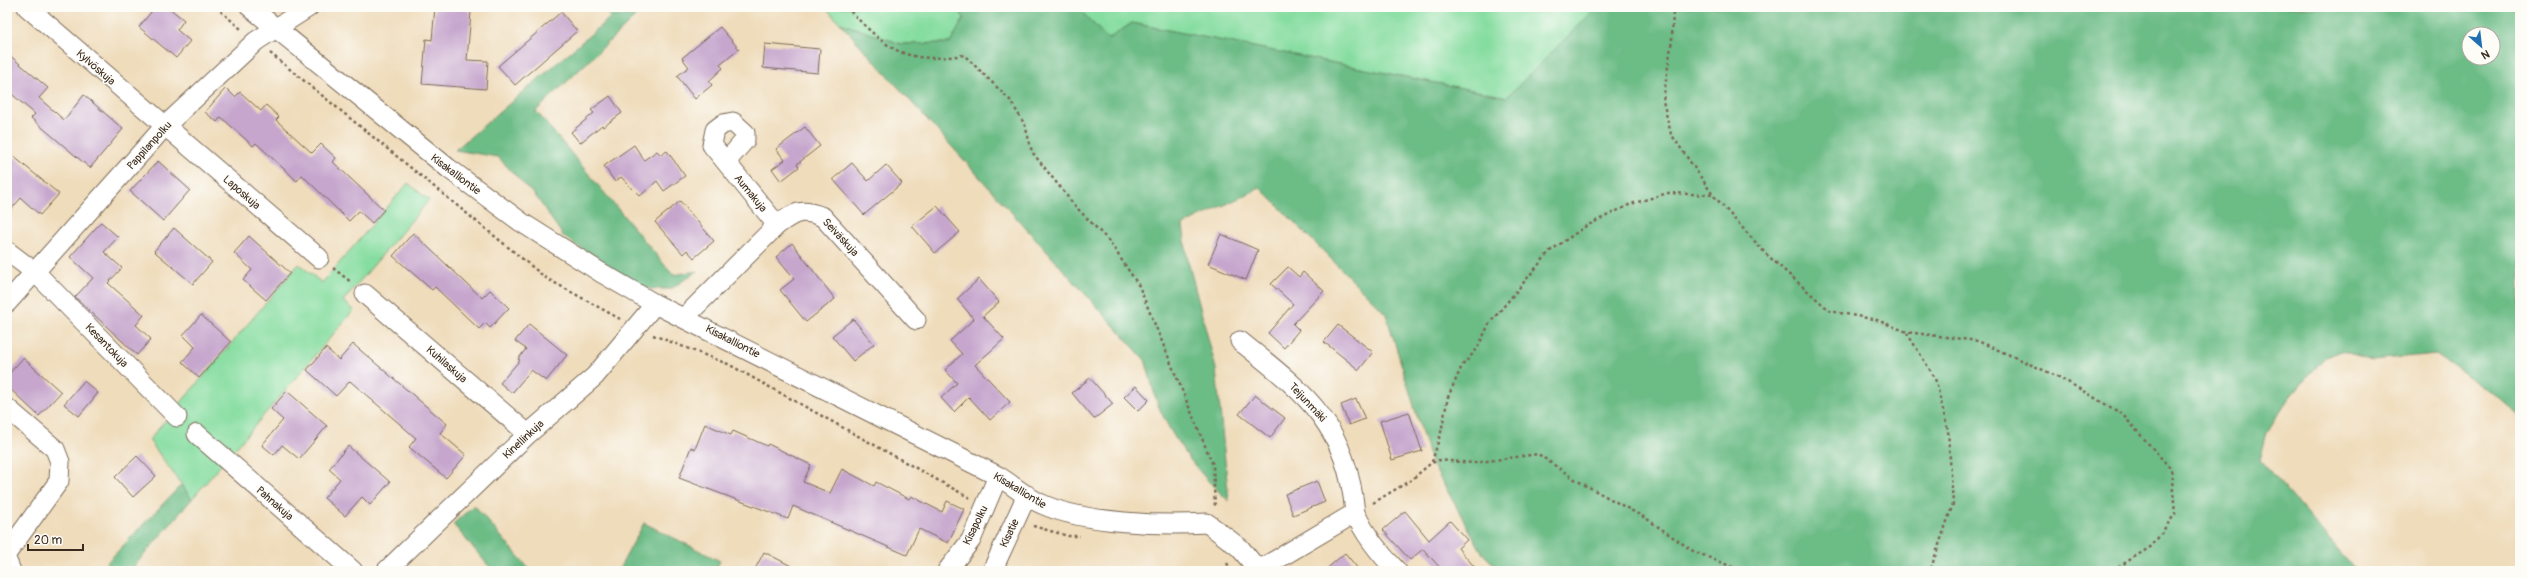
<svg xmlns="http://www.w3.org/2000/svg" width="2527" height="578" font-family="Pangolin,sans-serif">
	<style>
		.green { fill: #86dda0; stroke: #60845f }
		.forest { fill: #6cbc86; stroke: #547352; fill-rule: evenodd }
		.building { fill: #c6a6cd }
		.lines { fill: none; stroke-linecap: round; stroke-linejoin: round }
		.minor-casing { stroke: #7a6855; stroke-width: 21 }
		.path { stroke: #7a6855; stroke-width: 2.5; stroke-dasharray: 3 3; stroke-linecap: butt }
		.minor { stroke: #fff; stroke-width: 19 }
		.labels { text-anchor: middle; stroke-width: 3; stroke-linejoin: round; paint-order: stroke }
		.street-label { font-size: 11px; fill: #3b2a1e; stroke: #fdfcf7 }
	</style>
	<rect width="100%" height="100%" fill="#fdfcf7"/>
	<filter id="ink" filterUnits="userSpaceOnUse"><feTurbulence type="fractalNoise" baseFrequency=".025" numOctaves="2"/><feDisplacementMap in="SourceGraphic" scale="8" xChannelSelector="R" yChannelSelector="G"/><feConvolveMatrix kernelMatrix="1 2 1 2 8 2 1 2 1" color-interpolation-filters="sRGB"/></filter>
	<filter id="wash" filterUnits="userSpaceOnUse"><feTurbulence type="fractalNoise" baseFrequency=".012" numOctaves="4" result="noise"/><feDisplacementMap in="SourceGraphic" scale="16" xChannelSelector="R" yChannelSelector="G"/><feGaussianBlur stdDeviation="0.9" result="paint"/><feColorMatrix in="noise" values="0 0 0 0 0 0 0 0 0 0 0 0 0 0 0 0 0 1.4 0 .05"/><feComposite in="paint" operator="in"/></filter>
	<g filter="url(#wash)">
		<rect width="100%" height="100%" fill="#efdcbb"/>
		<path class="green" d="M602,7H645L636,16L611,17Z
			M825,7H957L964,18L951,43L901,44L840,23Z
			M1077,7H1597L1507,97L1132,23L1108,39Z
			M408,183L429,200L343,301L354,310L192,499L149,440L299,264L322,283Z"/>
		<path class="forest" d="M957,7H1077L1108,39L1132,23L1507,97L1597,7H2520V417L2496,395L2436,354L2371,360L2342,351L2325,357L2288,399L2267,432L2260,460L2357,571H1501L1483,554L1431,462L1386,314L1260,188L1183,225L1187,257L1216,369L1229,501C1202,477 1179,449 1163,416C1154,399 1151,378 1145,360L840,23L901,44L950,43L964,18ZM2469,34H2493V58H2469Z
			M636,16L536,111L673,275L697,271L671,289H643L564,237L537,198L498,157L455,150L611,17Z
			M181,485L192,499L130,571H99Z
			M474,505L530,570L533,571H493L453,524Z
			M644,523L720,561L715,571H618Z"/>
		<g id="blocks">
			<path class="building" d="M155,7H168L184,20L177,30L190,41L176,58L139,27Z
				M435,7H468L467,11L471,12L467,60L488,61L486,89L422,84L426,39L432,40Z
				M561,12L577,31L515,85L498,66Z
				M720,27L739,49L720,65L723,68L709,81L712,85L695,99L677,76L689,67L682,58Z
				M765,44L820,49L818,73L763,68Z
				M7,53L48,88L39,98L64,120L84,95L123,129L90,168L31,118L35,114L7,90Z
				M226,88L235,97L240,92L261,111L266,105L279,117L276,120L312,153L321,144L336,158L333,162L384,210L372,223L359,211L349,221L302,175L297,181L256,143L253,146L221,117L217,122L205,112Z
				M610,96L622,113L603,127L602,125L580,143L571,132L594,113L591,110Z
				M805,127L820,146L797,164L799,167L781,181L772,169L785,160L776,149Z
				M634,145L644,160L657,151L661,155L667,151L685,176L664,191L657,181L640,196L621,177L615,182L604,166Z
				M7,151L59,194L40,215L21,198L7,214Z
				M158,161L190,190L163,221L130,191Z
				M852,163L868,181L886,165L902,183L864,215L833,179Z
				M680,201L714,241L694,258L687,250L683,254L655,222Z
				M937,206L960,232L935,253L912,226Z
				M101,222L118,237L104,252L122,268L108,283L144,315L136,325L151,339L137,355L75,297L93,278L70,257Z
				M174,228L212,262L193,284L154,251Z
				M413,233L482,298L490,290L509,308L490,328L485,323L479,329L435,287L432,290L393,256Z
				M1221,234L1258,250L1246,280L1208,264Z
				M249,236L290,273L266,300L243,280L252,270L234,253Z
				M792,243L835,299L806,322L780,290L794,279L776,257Z
				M1288,267L1299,277L1303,272L1324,291L1293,324L1299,330L1284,348L1268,333L1293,304L1271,284Z
				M979,279L999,302L983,316L1004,339L975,365L1010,402L990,420L969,397L954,412L941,398L957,383L945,370L962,354L950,341L974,319L957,299Z
				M201,315L231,342L199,378L182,362L195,347L183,335Z
				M853,319L874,344L853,361L832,336Z
				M529,324L567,355L546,381L531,370L512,393L500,383L520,360L518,359L526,349L515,341Z
				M1338,325L1373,352L1359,370L1324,342Z
				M353,344L447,424L440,433L466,455L446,478L409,447L416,438L350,381L336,396L307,370L326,348L339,360Z
				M23,358L61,392L39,416L7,386V376Z
				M1090,378L1113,404L1094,419L1072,393Z
				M84,381L98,393L79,416L64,404Z
				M1136,386L1149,400L1138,411L1124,397Z
				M287,391L327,426L299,459L282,445L274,455L262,445L283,420L271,409Z
				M1255,395L1285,418L1270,438L1239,414Z
				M1356,399L1365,419L1349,425L1341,405Z
				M1409,412L1422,451L1392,460L1380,421Z
				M705,424L731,435L733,431L767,446L768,444L811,465L803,482L830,493L842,469L874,486L876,482L909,499L911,496L942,512L947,501L964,509L948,543L919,529L907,555L793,506L788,519L679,478L691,447L695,449Z
				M348,446L390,482L370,505L362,497L345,516L324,498L340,479L329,469Z
				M137,456L156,476L133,497L115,477Z
				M1317,481L1325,502L1293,515L1285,494Z
				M1405,511L1429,540L1450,521L1467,540L1458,548L1478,571H1443L1423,549L1410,560L1383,530Z
				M764,552L801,571H754Z
				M1345,553L1360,571H1324Z"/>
		</g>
	</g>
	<g filter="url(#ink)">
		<use href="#blocks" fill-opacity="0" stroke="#7a6855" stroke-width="1"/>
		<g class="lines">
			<g class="minor-casing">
				<path id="minor" d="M27,7L319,258
					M250,7L448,168L521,222L600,272L655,304L998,476C1013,485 1028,499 1044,505C1085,523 1162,526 1207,523L1240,548L1259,571
					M726,162L745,140V133L733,122L723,124L715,130L712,145L777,225
					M7,251L36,273L177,417
					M365,294L528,434
					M7,303L165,126L256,41L309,7
					M685,317L777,225C795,212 802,208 823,217L916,320
					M1240,341C1305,393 1347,424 1355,513L1259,570
					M7,408L55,449L60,462L59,481L7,553
					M197,434L353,571
					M1355,513C1365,535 1379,553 1397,571
					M7,561L11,571
					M386,571L528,434L595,376L655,304
					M947,571L971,540L998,476
					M992,571L1027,495"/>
			</g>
			<path class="path" d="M216,7L241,29
				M846,7C888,49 902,65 964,55L1010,100L1025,125L1032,152L1075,206L1109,241L1139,286L1213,465L1215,507
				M1673,7L1672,39L1663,101L1671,134L1713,195L1766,254L1830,311L1877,320L1907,332L1978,341L2061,378L2122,414L2171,469L2175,514L2152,546L2112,571
				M270,53L546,278L620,319
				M333,268L351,282
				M1907,333L1935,378L1948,430L1953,504L1930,571
				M653,335L728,364L970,498
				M1432,462L1441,432L1448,397L1462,366L1477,349L1489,324L1550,251L1586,226L1631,204L1668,193L1713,195
				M1373,503L1411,480L1430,464L1439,460L1473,463L1538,454L1576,480L1647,519L1693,551L1742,571
				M1033,526L1068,536H1080
				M1227,563L1231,571"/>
			<use href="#minor" class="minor"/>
		</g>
	</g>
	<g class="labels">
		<g class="street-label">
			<text transform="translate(96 67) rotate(41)" y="4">Kylvöskuja</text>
			<text transform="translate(149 145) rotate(-48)" y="4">Pappilanpolku</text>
			<text transform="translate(456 174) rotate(37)" y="4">Kisakalliontie</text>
			<text transform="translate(242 192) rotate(41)" y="4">Laposkuja</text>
			<text transform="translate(751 193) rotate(51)" y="4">Aumakuja</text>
			<text transform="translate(841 237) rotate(47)" y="4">Seiväskuja</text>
			<text transform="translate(733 341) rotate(27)" y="4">Kisakalliontie</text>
			<text transform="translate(107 345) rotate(46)" y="4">Kesantokuja</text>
			<text transform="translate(447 364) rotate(41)" y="4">Kuhilaskuja</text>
			<text transform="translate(1308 402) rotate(47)" y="4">Teijunmäki</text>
			<text transform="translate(523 439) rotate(-43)" y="4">Kinellinkuja</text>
			<text transform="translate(1020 490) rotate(31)" y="4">Kisakalliontie</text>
			<text transform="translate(275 503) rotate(41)" y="4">Pahnakuja</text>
			<text transform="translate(975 525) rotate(-64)" y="4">Kisapolku</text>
			<text transform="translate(1009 533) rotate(-65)" y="4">Kisatie</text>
		</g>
	</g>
	<rect width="2527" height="578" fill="none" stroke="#fdfcf7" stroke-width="24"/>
	<g transform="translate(2481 46) rotate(152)"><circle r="19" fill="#fdfcf7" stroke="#afa8a0"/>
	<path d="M0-3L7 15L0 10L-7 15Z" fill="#1f6fb2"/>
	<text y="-6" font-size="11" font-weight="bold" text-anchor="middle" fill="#3b2a1e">N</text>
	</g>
	<path d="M28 544v6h55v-6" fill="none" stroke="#3b2a1e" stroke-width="2"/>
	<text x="34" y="544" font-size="12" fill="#3b2a1e" stroke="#fdfcf7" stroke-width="3" paint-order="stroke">20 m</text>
</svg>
